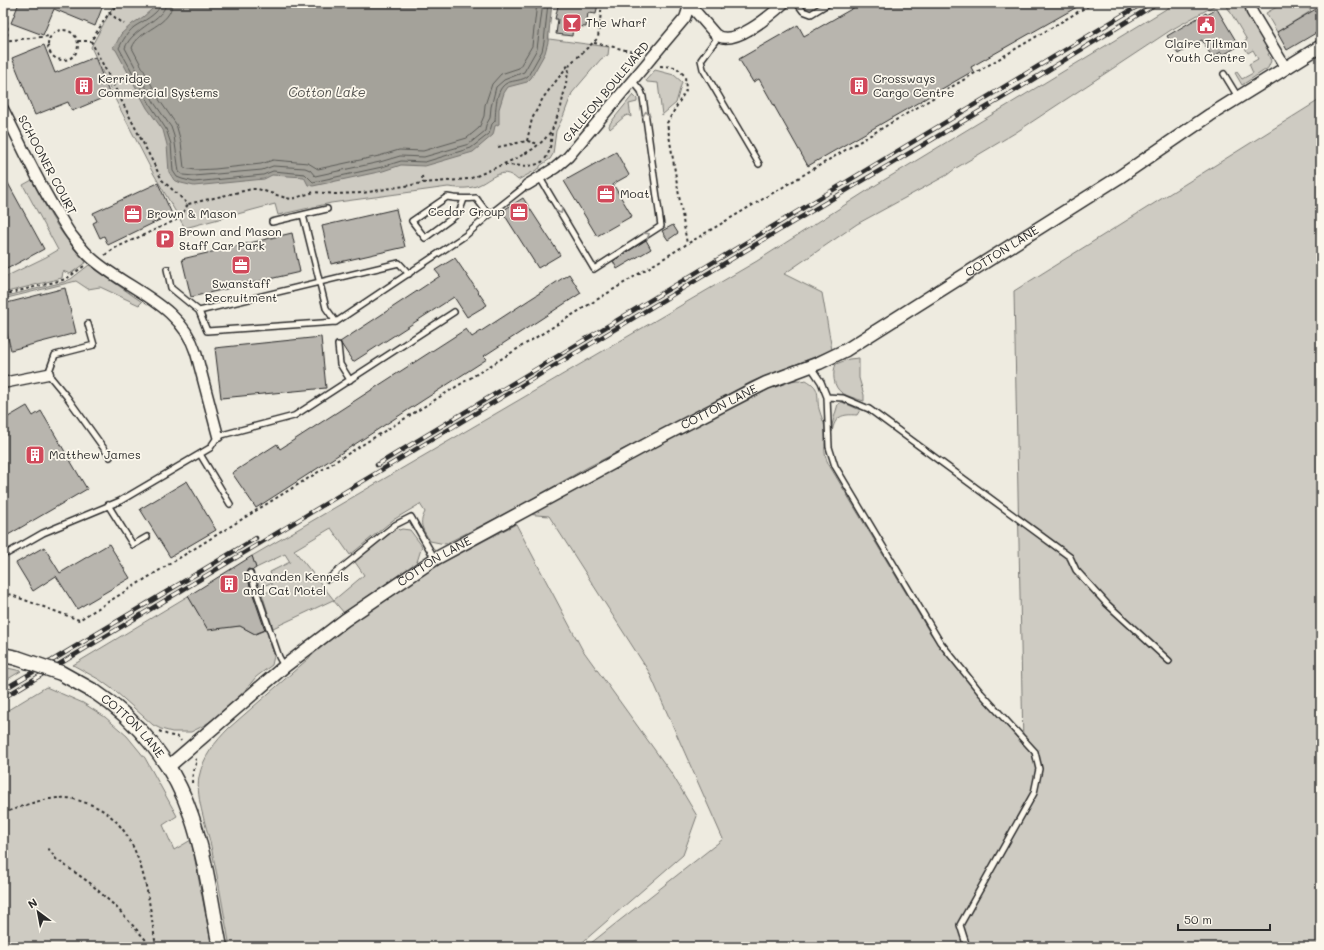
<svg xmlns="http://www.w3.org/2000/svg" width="1324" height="950" font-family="Mali,sans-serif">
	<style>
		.green { fill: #cecbc2; stroke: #7c7b76 }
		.water { fill: #a4a29a; stroke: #74726e }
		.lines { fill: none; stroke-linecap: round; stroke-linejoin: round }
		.shore { stroke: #5b5b57; stroke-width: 1 }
		.building { fill: #b8b5ae; stroke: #2b2b2b }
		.service-casing { stroke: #2b2b2b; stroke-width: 8 }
		.minor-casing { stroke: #2b2b2b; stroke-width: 13 }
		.tertiary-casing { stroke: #2b2b2b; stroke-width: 15 }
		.secondary-casing { stroke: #2b2b2b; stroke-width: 17 }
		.path { stroke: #2b2b2b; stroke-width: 2; stroke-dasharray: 3 3; stroke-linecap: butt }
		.service { stroke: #fbf7ec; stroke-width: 5 }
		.minor { stroke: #fbf7ec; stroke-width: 10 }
		.tertiary { stroke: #fbf7ec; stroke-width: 12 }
		.secondary { stroke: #fbf7ec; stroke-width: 14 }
		.rail-casing { stroke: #2b2b2b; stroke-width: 4.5 }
		.rail { stroke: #fbf7ec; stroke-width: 3; stroke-dasharray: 9; stroke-linecap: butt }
		.secondary-bridge-casing { stroke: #2b2b2b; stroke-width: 17; stroke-linecap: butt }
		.secondary-bridge { stroke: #fbf7ec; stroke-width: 14 }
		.oneway { stroke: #93918c }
		.labels { text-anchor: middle; stroke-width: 3.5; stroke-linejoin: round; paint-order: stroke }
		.poi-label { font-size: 12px; fill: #2b2b2b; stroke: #fbf7ec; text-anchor: start }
		.street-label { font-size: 12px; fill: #2b2b2b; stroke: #fbf7ec }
		.water-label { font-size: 13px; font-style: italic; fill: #555552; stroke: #fbf7ec }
	</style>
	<rect width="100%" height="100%" fill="#eeebe0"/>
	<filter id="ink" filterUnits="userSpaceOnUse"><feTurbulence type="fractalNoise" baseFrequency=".025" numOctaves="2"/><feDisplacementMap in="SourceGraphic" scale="8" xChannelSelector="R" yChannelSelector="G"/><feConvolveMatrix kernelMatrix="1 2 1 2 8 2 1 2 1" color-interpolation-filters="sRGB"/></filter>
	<g filter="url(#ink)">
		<path class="green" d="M115,3H548L549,39L609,47L608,55L601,59L572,93L563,117L556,131L553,154L550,159L540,166V168L518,180C500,163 490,183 473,187C465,189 457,188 448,187L331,203L278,215L275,204L185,228L152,171L113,95L91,47Z
			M1176,3H1219L1171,30L1015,133L956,168L947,175L857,224L784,274L822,293L832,350L751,382L673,424L588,467L514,509L445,544L430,541C423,529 418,525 425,512L420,504L393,520L350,555L331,528L294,550L334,600L364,575L355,562L397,528L399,530L402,529L410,530L422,546L417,562L344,613L333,600L273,628L262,594L268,592L273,587L271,583L260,587L258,582L271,575L270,572L290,562L285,554L256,568L252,556L757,261L876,185Z
			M1225,3H1247L1271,52L1268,54L1271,61L1268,68L1242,85L1235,73L1237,72L1242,79L1253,73L1249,64L1258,59L1253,50L1248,53L1243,45L1245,44L1244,42L1247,40Z
			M1284,3H1306L1311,11L1277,32L1266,13Z
			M655,70L674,75L682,82L676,103L662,115L658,83L647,82L646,80Z
			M633,95L637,99V102L629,104L631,117L628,115L625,116L610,129L609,126L611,122Z
			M1321,99V947H586L723,839L649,672L549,516L525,514L764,391C778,385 786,380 802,380L803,381L806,380C822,389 816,395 819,409C821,416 824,422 825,428C827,443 821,450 829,465L930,633L951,660L1023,745L1014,291Z
			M32,180C48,212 61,236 86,262L70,274L63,271L62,278L3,293V278L46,257L58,250L23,185Z
			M89,265L142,302L139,305L100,287L88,289L76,281L3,299V297L64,282L71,279Z
			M859,358V378L864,395V401C857,399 849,397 842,393C833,387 832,373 836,364L849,359Z
			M842,402L860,410L857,415C842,414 835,416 832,432V425L838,404Z
			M516,524L582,649L672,774L697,816L683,855L577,947H230C224,915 219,883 212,851C208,829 195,799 199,777C203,757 215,742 229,728L340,631L361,615L427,571Z
			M188,596L208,629L240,626L255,634L266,629L274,656L272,665L256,677L241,695L211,721L201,727L191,732H172L161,729L153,725L115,691L100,680L73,665Z
			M3,667L21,671L3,682Z
			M46,687L83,703L105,717L127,736L145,758L177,816L163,825L174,850L191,840L212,947H3V713Z"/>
		<path class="water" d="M159,3H552L548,42L545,53L531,78L527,82L508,87L504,93L499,109V124L495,126L493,135L473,152L425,166L401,165L383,171L313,186L308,185L304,177L272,175L264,179L194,186L181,183L174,180L169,172L167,145L163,130L147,108L116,50L112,47L116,44L121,34L132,24L143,17Z"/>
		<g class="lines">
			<path class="shore" d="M161,3C160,14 141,22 134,27C127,33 123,40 119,48L151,106L166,129L171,144L173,171L177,177L182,179L194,182L263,175L273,171L305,174L313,182L382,167L401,161L425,162L471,148L489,134L492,124L495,121C496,110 495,89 507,83C514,80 522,81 528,76L542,51L544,42L548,3
				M166,3C165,20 132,28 125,48L155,104L171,127L174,136L179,172L183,175L194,176L262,170L273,166L305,168L310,170L315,176L380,162L400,156L424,157L469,144L485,131L486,125L490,118L491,107L496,87L504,80L524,72L537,49L543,3
				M172,3C172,26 138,29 132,48L160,101L176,124L181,142L184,168L195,170L215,169L261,164L273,160L308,163L318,169L379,156L399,150L423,151L467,138L479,128L484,116L485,105L492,84L501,74L519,68L532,46L537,3"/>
		</g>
		<path class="building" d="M19,3H104L95,26L54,9L43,35L11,23Z
			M560,3H598L596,14L588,13L586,27L573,26L572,36L556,34L558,19H555L558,6H559Z
			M862,3H1084L971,67L973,71L808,166L759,79L753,82L739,59L798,25L804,36Z
			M1321,6V30L1287,50L1277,32Z
			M1217,9L1239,46L1223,55L1221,52L1212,57L1202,40L1178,54L1167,36L1206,13L1207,15Z
			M44,45L55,73L95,57L110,95L72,111L68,102L35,115L12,58Z
			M616,152L629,175L613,184L632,216L597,236L564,181Z
			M3,174L44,249L3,271Z
			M158,183L172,214L108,245L104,236L100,238L93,223L97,221L93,213Z
			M523,198L560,255L538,268L502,211Z
			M396,209L405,247L331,264L322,226Z
			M673,225L678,233L668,240L662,231Z
			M292,233L300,272L191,297L182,259Z
			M646,240L651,249L617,269L613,261Z
			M455,258L487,305L467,317L454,297L353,362L340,342L440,276L435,270Z
			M569,274L581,293L484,356L487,359L256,508L232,473L277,444L280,449L466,329L472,337Z
			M65,288L76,333L11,350L3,318V304Z
			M321,337L326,388L221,398L215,348Z
			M27,406L33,416L41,411L87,489L8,535L3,526V420Z
			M187,481L216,530L170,557L140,509Z
			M109,544L130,578L77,609L56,576L33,591L16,563L44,547L60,573Z
			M252,556L256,568L253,570L248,569L246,574L265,630L255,634L240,626L208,630L188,596Z"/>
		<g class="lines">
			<g class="service-casing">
				<path id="service" d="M797,3L803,11L811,14L829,3
					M718,37L701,60L703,69L759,164
					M1224,74L1238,97
					M540,178L594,269L661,226L643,97L641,91L632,80
					M464,199L459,213L425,238L412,221L447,197C457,199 466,199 476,198L489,215
					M303,215L326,308L336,322
					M272,222L327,209
					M167,269L171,288L199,311
					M409,274L399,263L199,311L207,331L336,322L466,235L489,215L527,185
					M88,324L94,345L55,355L48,374L67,397L110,457
					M338,345L340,364L350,380
					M811,367L821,382L827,397L829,447L835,466L940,642L981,693L1035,752L1039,769L1034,793L960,925L967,947
					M827,397L843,398L869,409L1070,557L1076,570L1107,604L1169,661
					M200,454L230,504
					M108,505L133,545L147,537
					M8,553L43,533L120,501L210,448L218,436L294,416L454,312
					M250,573L279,657L284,666
					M328,579L395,525L411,517L435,559"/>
			</g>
			<g class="minor-casing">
				<path id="minor" d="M1250,3L1252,12L1285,67
					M689,6L696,12L715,34C732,49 771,15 784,3
					M3,109C21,144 37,181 58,214C63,221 67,230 73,237C79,245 87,255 95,261C131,291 181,305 196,353L218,436
					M527,185L555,168L568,157L685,18L690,3
					M3,383L48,374"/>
			</g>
			<g class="tertiary-casing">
				<g id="tertiary">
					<path id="s1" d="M168,767L285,666L345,620L435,559L657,439L746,393L766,383L819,363L846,350L1118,178L1210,115L1321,46"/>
				</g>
			</g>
			<g class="secondary-casing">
				<g id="secondary">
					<path d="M3,655L17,658"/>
					<path id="s2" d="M95,692C139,721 174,765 191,815C206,858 211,903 220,947"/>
				</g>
			</g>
			<path class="path" d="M5,3C4,17 10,27 6,40
				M120,3L109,13L91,41L162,180L188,204L252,189H258L286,198L292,199L314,192L335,194L362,193L423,183L469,179L479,175L517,158L533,149L544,140L552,130L561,107L570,64L598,38L602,3
				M720,8L726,3
				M109,13L124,24
				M48 45a15 15 0 1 1 30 0a15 15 0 1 1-30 0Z
				M3,41L50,36
				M78,41H91
				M594,43L614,47L641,54
				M660,66L676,67L685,76L686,90L667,123L687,244
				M527,141L532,119L543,98L569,64
				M498,147L527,141L539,144
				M505,165C518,165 540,170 547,156C551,149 551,139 552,131
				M422,176L423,183
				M105,255L115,248L176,220L182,215L188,204
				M3,295L66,279L84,266
				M3,592L79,620L687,244L1093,3
				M159,731L168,735L178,737L181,741
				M192,783L193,771L197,761L195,759
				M3,813C21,807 39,799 59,798C67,797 75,799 83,802C143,818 148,896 156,947
				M48,848L56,859L90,883L117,908L145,939L150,947"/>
			<use href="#service" class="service"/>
			<use href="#minor" class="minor"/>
			<use href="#tertiary" class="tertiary"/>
			<use href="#secondary" class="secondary"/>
			<g class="rail-casing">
				<path id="rail" d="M377,465L1143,3
					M3,690L256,538
					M3,698L788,225L1019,88L1157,3"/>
			</g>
			<use href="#rail" class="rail"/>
			<g class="secondary-bridge-casing">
				<path id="secondary-bridge" d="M17,658L61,673L95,692"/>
			</g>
			<use href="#secondary-bridge" class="secondary-bridge"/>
		</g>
		<defs><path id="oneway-chevron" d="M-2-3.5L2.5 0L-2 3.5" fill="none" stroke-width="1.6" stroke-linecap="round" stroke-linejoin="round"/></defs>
		<g class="oneway">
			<use href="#oneway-chevron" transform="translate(646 114) rotate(-98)"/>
			<use href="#oneway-chevron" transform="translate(560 211) rotate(59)"/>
			<use href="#oneway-chevron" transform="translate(647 235) rotate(-32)"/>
		</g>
	</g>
	<defs>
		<g id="bar-square" transform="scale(1)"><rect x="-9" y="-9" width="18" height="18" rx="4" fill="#d1495b" stroke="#fbf7ec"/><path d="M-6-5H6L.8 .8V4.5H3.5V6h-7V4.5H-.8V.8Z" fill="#fff"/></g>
		<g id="civic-square" transform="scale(1)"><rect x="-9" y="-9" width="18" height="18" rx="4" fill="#d1495b" stroke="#fbf7ec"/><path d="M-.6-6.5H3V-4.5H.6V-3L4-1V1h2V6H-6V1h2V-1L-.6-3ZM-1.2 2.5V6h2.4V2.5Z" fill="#fff"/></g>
		<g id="building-square" transform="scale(1)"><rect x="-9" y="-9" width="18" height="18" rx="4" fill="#d1495b" stroke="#fbf7ec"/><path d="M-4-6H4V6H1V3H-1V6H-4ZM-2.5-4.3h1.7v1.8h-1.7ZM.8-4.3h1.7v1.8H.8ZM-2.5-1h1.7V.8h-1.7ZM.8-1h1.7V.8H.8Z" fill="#fff"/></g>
		<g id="office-square" transform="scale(1)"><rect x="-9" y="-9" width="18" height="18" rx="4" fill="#d1495b" stroke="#fbf7ec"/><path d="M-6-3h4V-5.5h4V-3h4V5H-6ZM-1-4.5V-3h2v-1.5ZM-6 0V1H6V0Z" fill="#fff"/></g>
		<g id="parking-square" transform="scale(1)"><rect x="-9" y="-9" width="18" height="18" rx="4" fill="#d1495b" stroke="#fbf7ec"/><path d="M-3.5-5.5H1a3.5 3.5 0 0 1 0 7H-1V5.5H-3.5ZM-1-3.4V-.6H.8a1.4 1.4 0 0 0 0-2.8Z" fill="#fff"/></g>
	</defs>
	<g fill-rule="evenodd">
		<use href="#bar-square" x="572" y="23"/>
		<use href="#civic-square" x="1206" y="25"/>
		<use href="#building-square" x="84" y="86"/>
		<use href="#building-square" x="859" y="86"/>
		<use href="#office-square" x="606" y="194"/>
		<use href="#office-square" x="519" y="212"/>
		<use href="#office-square" x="133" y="214"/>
		<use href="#parking-square" x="165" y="239"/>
		<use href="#office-square" x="241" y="265"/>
		<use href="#building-square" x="35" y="455"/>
		<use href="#building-square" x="229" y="584"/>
	</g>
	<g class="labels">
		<g class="poi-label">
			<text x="586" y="27">The Wharf</text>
			<text x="1206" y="48" text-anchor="middle">Claire Tiltman<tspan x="1206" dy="14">Youth Centre</tspan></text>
			<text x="98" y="83">Kerridge<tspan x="98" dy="14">Commercial Systems</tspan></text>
			<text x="873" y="83">Crossways<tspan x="873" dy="14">Cargo Centre</tspan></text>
			<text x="620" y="198">Moat</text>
			<text x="505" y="216" text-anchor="end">Cedar Group</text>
			<text x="147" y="218">Brown &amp; Mason</text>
			<text x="179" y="236">Brown and Mason<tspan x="179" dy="14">Staff Car Park</tspan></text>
			<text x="241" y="288" text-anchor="middle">Swanstaff<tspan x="241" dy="14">Recruitment</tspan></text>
			<text x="49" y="459">Matthew James</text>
			<text x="243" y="581">Davanden Kennels<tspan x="243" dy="14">and Cat Motel</tspan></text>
		</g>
		<g class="street-label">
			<text transform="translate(606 92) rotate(-50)" y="4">GALLEON BOULEVARD</text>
			<text transform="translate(47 165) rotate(62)" y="4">SCHOONER COURT</text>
			<text dy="4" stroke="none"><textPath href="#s1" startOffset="985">COTTON LANE</textPath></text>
			<text dy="4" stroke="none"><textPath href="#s1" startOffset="661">COTTON LANE</textPath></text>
			<text dy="4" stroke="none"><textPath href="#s1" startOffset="337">COTTON LANE</textPath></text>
			<text dy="4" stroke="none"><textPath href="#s2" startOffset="51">COTTON LANE</textPath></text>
		</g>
		<g class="water-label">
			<text x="327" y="97">Cotton Lake</text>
		</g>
	</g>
	<rect width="1324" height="950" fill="none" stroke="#fbf7ec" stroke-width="16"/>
	<rect x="8" y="8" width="1308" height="934" fill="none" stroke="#2b2b2b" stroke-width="1.5" filter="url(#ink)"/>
	<g transform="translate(38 912) rotate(328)" stroke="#fbf7ec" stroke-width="3" paint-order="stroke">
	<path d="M0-3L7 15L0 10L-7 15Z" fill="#2b2b2b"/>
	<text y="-6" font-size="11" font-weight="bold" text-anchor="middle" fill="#2b2b2b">N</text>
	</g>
	<path d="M1178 924v6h92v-6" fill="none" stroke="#2b2b2b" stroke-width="2"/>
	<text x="1184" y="924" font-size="12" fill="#2b2b2b" stroke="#fbf7ec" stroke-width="3" paint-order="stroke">50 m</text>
</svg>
